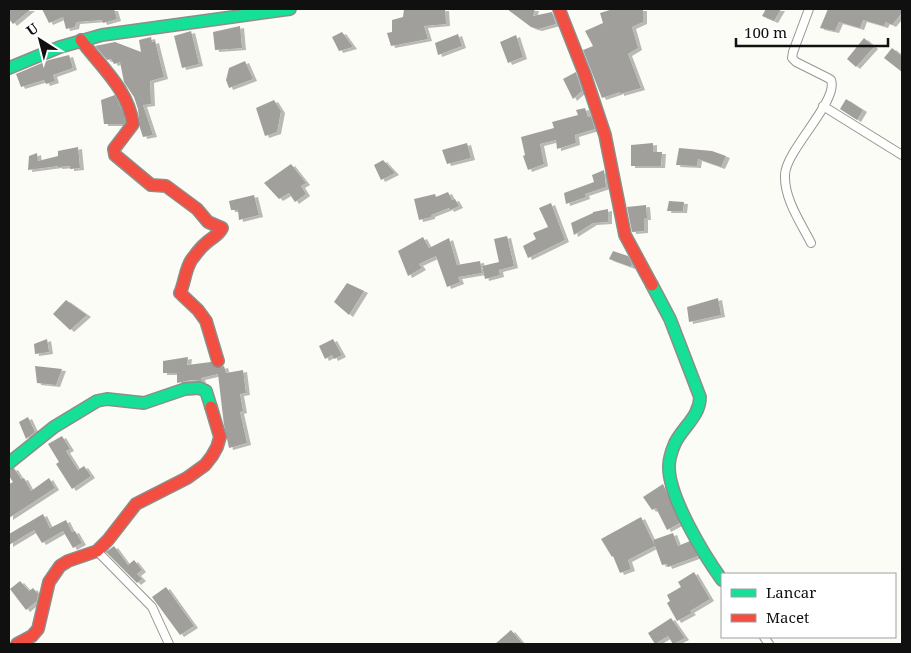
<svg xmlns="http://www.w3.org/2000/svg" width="911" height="653" font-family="'Noto Serif',serif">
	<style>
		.building { fill: #a09f9b; filter: url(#shadow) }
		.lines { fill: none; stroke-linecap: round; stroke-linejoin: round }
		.street-casing { stroke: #969694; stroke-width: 10 }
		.fast-casing { stroke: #8d8d8a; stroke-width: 14 }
		.jam-casing { stroke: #8d8d8a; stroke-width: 14 }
		.street { stroke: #fffffe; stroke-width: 8 }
		.fast { stroke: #16e098; stroke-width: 11 }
		.jam { stroke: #f24e42; stroke-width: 11 }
	</style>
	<defs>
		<filter id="shadow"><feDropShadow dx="4" dy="2" stdDeviation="0" flood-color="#0004"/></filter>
	</defs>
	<rect width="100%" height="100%" fill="#fcfcf6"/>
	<path class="building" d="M9,9H31L13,24L9,19Z
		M42,9H114L117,19L103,23L102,20L76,22L75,27L66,29L63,17L49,23Z
		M404,9H445L446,24L424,26L428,39L391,46L387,33L392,32V20L403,17Z
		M507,9H535L533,16L552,12L556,24L538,29L531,27Z
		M613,9H643V22L632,27L638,48L628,54L641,88L620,94V92L602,98L583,50L593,46L585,31L603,23L600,13Z
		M766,9H781L774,21L762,16Z
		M828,9H902V13L892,25L886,22L884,26L863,20L860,28L839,22L835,31L820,28Z
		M240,26L242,48L215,50L213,32Z
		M191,31L199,64L182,68L174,36Z
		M342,32L353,47L339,51L332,37Z
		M458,34L462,46L438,55L435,43Z
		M516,35L523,57L508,63L500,42Z
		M151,37L152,42L155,41L164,77L150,81L151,104L143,105L153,135L143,137L140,128L138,109L134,97L124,82L120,62L114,64L111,59L107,60L95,46L115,42L141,52L139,40Z
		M864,38L874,47L856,67L847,59Z
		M892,48L902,56V72L884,58Z
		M69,55L73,68L53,75L55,81L46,84L44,80L21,87L16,74L49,60Z
		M245,61L253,79L229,88L226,80L229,68Z
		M576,72L582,91L573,99L563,79Z
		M115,95L124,114L125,122L124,124H104L101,100Z
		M846,99L863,110L857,120L840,109Z
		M274,100L281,111L277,132L265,136L256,108Z
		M585,108L588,117L591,116L595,129L575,135L576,143L557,149L556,140L540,144L544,164L528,170L523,156L525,155L521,137L554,128L552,122L578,115L576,110Z
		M467,143L471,158L447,164L442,150Z
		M653,143V152H662L661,166H631V145Z
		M78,147L80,168L70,169V166L58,167V166L28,170L29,156L37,153L38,161L58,156V151Z
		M679,148L712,151L726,156L721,167L698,159L697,166L676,165Z
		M383,160L395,173L381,180L374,165Z
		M291,164L306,183L301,186L306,194L295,202L289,193L279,199L264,183Z
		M604,170L606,187L585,194L586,197L566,204L564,193L594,182L592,175Z
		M448,192L452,200L455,199L459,206L450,210L449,208L431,215V217L419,220L414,199L435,194L436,197Z
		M254,195L259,215L239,220L238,210H231L229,201Z
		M669,201L684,202L683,211H667Z
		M551,203L565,240L528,258L523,246L536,239L533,233L548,227L539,208Z
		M646,205L647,218H644V231L632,232L627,207Z
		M608,209V222L593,223L574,235L571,223L593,213V212Z
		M507,236L514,266L499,270L500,275L485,279L482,266L499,262L494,239Z
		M423,237L429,248L449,238L457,265L480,261L482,273L458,277L460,282L447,287L436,256L419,264L422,268L408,276L398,251Z
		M613,251L628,256L632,264L631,267L609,259Z
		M347,283L364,291L349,315L334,302Z
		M718,298L721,315L689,322L687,307Z
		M66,300L87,315L70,330L53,314Z
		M47,339L49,352L35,354L34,344Z
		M333,339L342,355L334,359L332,355L325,359L319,346Z
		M188,357L187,365L211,362L216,368L224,366L226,373L243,370L246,393L240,394L243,411L240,412L247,443L229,448L224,425L218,374L201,378L202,381L191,380L177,383V373H163V361Z
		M35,366L62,369L56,385L37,383Z
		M28,417L35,432L26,439L19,422Z
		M62,436L70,449L66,451L78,470L84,466L91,476L72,489L56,464L59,462L48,444Z
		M14,468L21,479L24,478L31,491L49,478L55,488L9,518V484L13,482L9,476V470Z
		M663,484L680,523L667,530L656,508L652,510L643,497Z
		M43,514L50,528L66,520L72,532L75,531L82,543L73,548L63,531L42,543L34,530L9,545V534Z
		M641,517L655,546L653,540L673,533L678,546L690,541L698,556L668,567L667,564L662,565L655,546L628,560L631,569L620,573L613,556L612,557L601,539Z
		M114,546L128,565L134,560L142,570L137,574L142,579L137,583L106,552Z
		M694,572L710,599L690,611L692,613L677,621L667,603L670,601L667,595L681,587L678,582Z
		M20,581L29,591L33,588L38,594L37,601L26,610L10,589Z
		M166,587L194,626L180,635L152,597Z
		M671,618L685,638L673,644L668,636L655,644L648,633Z
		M511,630L523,644H495Z"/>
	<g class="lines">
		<g class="street-casing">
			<path id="street" d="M809,9L793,52L792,58L796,62L828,78L831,80C839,101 785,151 785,175C784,199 801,223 811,243
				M823,106L902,155
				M97,551L152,607L169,644
				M764,637L769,644"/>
		</g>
		<g class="fast-casing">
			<path id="fast" d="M9,68L60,47L102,35L290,9
				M652,285L670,319L700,397C700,416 683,427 675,443C672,450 669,458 669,466C668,496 704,555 722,580
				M9,463L54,427L97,401L107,399L144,403L185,389L199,388L206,391L211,407"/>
		</g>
		<g class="jam-casing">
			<path id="jam" d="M559,9L585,75L605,135L625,235L652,285
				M81,40C101,67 128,89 133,124L114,149L115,155L151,185L166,186L197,209L208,222L222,228C218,236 211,238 205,244C200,248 196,254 192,259C185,269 185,282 180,293L198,310L206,321L218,361
				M17,644L32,636L38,629L49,582L60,566L68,561L97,551L108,540L136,504L187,478L205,465L212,456L217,447L220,437L211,407"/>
		</g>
		<use href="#street" class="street"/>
		<use href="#fast" class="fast"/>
		<use href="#jam" class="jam"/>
	</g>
	<rect width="911" height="653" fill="none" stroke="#101010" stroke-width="20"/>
	<rect x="721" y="573" width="175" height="65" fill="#ffffff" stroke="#9f9f9f"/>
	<rect x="731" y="589" width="25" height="8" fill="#16e098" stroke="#9f9f9f"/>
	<text x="766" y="598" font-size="15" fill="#101010">Lancar</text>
	<rect x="731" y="614" width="25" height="8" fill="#f24e42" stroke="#9f9f9f"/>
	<text x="766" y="623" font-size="15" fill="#101010">Macet</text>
	<g transform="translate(40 40) rotate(324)" stroke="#ffffff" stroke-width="4" paint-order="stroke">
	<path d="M0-4L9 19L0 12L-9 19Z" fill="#101010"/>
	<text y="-8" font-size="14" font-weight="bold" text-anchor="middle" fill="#101010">U</text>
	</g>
	<path d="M736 38v8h152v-8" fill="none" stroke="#101010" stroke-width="2.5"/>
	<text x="744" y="38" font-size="15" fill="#101010" stroke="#ffffff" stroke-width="4" paint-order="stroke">100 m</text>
</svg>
